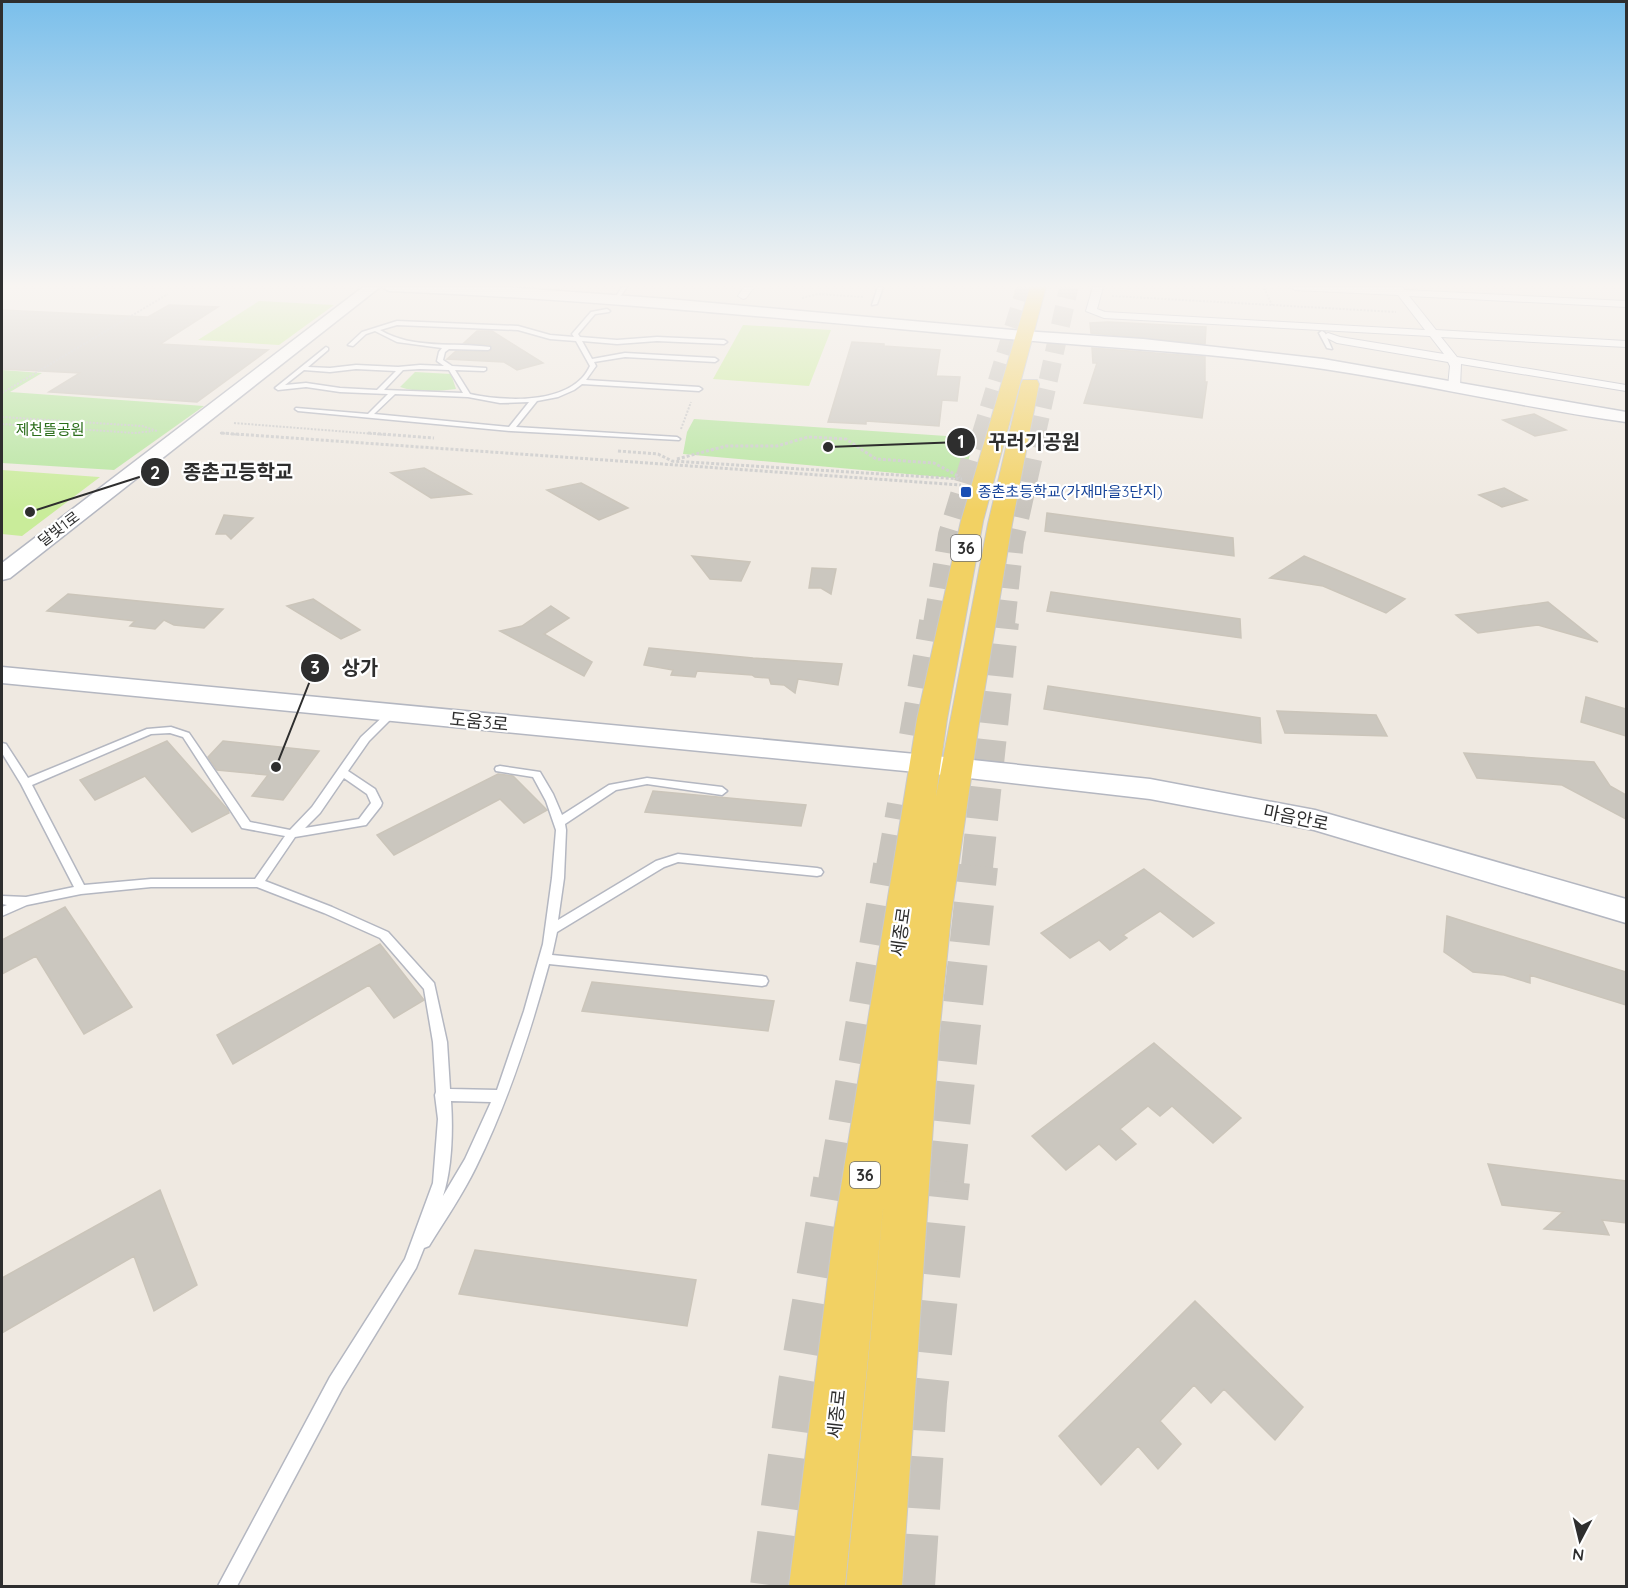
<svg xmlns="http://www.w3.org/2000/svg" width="1628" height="1588" font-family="Quicksand,'Noto Sans KR',sans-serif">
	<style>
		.green { fill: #b6e59e }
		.pitch { fill: #c9ec9a }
		.building { fill: #cbc7bf; stroke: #cbc5ba; stroke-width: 1.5 }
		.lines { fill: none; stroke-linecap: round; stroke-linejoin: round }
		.highway-tunnel-far4 { stroke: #c8c4bd; stroke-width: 19; stroke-dasharray: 19 9; stroke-linecap: butt }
		.highway-tunnel-far3 { stroke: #c8c4bd; stroke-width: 24; stroke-dasharray: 24 12; stroke-linecap: butt }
		.highway-tunnel-far2 { stroke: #c8c4bd; stroke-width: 32; stroke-dasharray: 32 16; stroke-linecap: butt }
		.highway-tunnel-far1 { stroke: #c8c4bd; stroke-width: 40; stroke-dasharray: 40 20; stroke-linecap: butt }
		.highway-tunnel { stroke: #c8c4bd; stroke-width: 52; stroke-dasharray: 52 26; stroke-linecap: butt }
		.lane-casing { stroke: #b4b7c1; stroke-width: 3 }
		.street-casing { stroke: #b4b7c1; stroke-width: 2 }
		.secondary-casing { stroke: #b4b7c1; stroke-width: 3 }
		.primary-casing { stroke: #c9c9c9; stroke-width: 2 }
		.path-far1 { stroke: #c9c9c9; stroke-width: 2; stroke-dasharray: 2 1.5; stroke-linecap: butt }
		.path { stroke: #c9c9c9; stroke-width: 3; stroke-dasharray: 3 2; stroke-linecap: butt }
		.lane { fill: #fff; fill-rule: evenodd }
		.street { fill: #fff; fill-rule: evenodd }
		.secondary { fill: #fff; fill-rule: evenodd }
		.primary { fill: #f2d163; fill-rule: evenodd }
		.transit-dot { fill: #1a4fb4; stroke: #fff; stroke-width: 2 }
		.labels { text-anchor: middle; stroke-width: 4.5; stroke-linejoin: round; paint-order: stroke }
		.far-park-label { font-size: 15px; fill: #2c6e1b; stroke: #fff }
		.far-transit-label { font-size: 15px; fill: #164399; stroke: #fff; text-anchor: start }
		.far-street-label { font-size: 15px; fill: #2e2e2e; stroke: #fff }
		.shield { fill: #fff; stroke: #6d6d6d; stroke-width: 1.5 }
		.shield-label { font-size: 16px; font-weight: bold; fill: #2e2e2e }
		.street-label { font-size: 18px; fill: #2e2e2e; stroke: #fff }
		.leader { fill: none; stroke: #2e2e2e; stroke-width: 2 }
		.callout-dot { fill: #2e2e2e; stroke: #fff; stroke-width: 2 }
		.mark-label { font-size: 18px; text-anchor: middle; font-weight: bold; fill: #fff }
		.callout-label { font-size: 20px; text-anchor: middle; font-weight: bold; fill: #2e2e2e; stroke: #fff; stroke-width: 4.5; stroke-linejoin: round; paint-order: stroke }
	</style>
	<rect width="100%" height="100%" fill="#efe9e1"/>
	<path class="green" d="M2,370L42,373L10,392L204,406L114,470L2,463Z
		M415,372L451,374L456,389C438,391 418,393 400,387Z
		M694,419L961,437L974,441L963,479L683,454L687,432Z"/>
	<path class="pitch" d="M259,301L334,305L279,345L198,340Z
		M743,325L831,330L809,386L713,379Z
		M2,470L99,477H100L22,536L2,534Z"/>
	<path class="building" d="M169,305L218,307L160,344L268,350L197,402L49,392L80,373L2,369V310L148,317Z
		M1108,322L1206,327L1205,344L1091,333L1090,323Z
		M477,331H492L543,363L517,370L504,362L447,359L456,351H491L490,345L464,343Z
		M852,342L884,344V346L940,350L936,376L960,377L957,401L942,400L939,426L866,421V424L828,422Z
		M1092,348L1205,357V382H1207L1202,418L1084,403L1097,363H1093Z
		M1534,414L1566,430L1535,436L1503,420Z
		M424,468L471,494L431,498L391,473Z
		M581,483L628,508L599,520L547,490Z
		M1504,488L1527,500L1502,507L1479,495Z
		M1047,513L1233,538L1234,556L1045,531Z
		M224,515L253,518L231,539L226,534H216Z
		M692,556L750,562L741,581L710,579Z
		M1304,556L1405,599L1386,613L1323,586L1270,578Z
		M812,568L836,569L831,594L821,588H809Z
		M1051,592L1240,619L1241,638L1047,611Z
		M68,594L179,605L223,609L204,628L174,625L164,620L155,629L130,626L135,621L47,611Z
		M313,599L360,630L341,639L287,606Z
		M1548,602L1598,642L1538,625L1478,633L1456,615Z
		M551,606L569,618L544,634L592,662L584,676L500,631L522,626Z
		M649,648L753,658L842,664L838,685L798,679L795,693L784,685L771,684L769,678L755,677L752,675L697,671L695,677L671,675L673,670L644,665Z
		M1048,686L1260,718L1261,743L1044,709Z
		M1586,697L1626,709V736L1581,722Z
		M1277,711L1376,715L1387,736L1285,733Z
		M167,741L228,810L229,813L192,832L145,776L95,800L80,780Z
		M223,741L319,751L283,800L252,796L268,775L217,770L208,757Z
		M1464,753L1594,762L1610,786L1626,795V819L1562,785L1477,778Z
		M498,774L513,776L547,810L524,823L500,799L394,855L377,835Z
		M653,791L806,805L801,826L645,812Z
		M1144,869L1214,923L1193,937L1160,911L1123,935L1127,938L1110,950L1099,940L1070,958L1041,933Z
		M65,907L132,1007L84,1034L36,956L2,974V940Z
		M1447,916L1626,972V1005L1530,975V983L1504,975L1473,972L1444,952Z
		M380,944L424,1000L394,1018L369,985L233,1064L217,1035Z
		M592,982L774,1001L768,1031L582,1011Z
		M1154,1043L1241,1118L1213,1143L1172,1106L1160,1116L1148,1106L1120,1129L1136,1144L1116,1160L1099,1144L1066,1170L1032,1136Z
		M1488,1164L1626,1181V1223L1602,1220L1609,1235L1544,1229L1563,1212L1502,1205Z
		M160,1190L197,1285L154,1311L134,1256L2,1333V1278Z
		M475,1250L696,1280L687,1326L459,1294Z
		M1195,1301L1303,1407L1275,1440L1224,1389L1211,1403L1194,1385L1160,1421L1181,1444L1158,1469L1138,1446L1101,1485L1059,1436Z"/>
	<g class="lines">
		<path class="highway-tunnel-far4" d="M981,435L1026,287
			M1036,435L1069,287"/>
		<path class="highway-tunnel-far3" d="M935,624L950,535L981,433
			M1003,624L1012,541L1036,433"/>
		<path class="highway-tunnel-far2" d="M915,736L935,622
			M892,867L903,805
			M977,867L1003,622"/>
		<path class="highway-tunnel-far1" d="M838,1182L893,866
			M944,1182L978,866"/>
		<path class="highway-tunnel" d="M776,1586L804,1384L839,1181
			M909,1586L921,1401L944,1181"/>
		<g class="lane-casing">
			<path id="lane" d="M622,287H627L617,301H613Z
				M878,287H883L877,304L872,305Z
				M607,309L610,311L609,312L595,314L578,334L580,337L617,340L657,337L724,340L727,342L724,344L657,341L617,344L582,341L592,359L625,353L715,358L718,360L715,362L625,357L594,362L596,366L586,380L699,387L702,389L699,391L582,384L574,390L558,397L537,401L516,427L677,437L680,439L679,440L511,431L298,411L295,409L296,408L368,414L388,394L340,392L306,387L278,390L275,388L326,347L328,348V350L308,367L330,368L356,365L398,367L420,365L444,366L437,361L439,352L442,348L397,342L375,331L366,334L353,346L348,345L362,332L397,321L518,326L550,335L574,337L572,334L591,312ZM397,325L518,330L550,339L576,341L590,366C588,370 585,375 582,378C557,404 503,401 470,394L455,370L484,371L486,370V368L452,366L443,360L445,352L449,349L488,350L490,349V347C453,342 414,350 380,330ZM356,369L396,371L377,390L340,388L306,383L285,385L304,370L330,372ZM420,369L449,370L463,393L384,390L403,370ZM395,394L468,397L500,403L529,402L509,427L374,414Z
				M1322,331L1325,333L1332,349L1327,348L1319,333Z
				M392,710L395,711L397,713L369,741L348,771L375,789L382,803L381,806L366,825L295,837L265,881L332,907L388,932L434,983L447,1042L450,1089L497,1090L524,1011L543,944L552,878L556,830L546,801L533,777L496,771L495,769L496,767L500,766L540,772L553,794L562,815L609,785L647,778L722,787L727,791L722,795L647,784L616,790L565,824L566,830L564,878L558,920L656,861L678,854L817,868L821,869L823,872L821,875L817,876L678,862L664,867L557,932L552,955L762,976L766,977L768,981L766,985L762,986L549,964C530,1034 508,1102 476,1167C463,1194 445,1220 429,1246L424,1248L416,1268L342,1389L237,1586H218L330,1377L405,1259L433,1183L438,1119L435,1095L436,1092L433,1042L424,989L380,938L324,913L257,887H151L81,894L27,905L2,916V907L7,905L2,904V896L26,897L74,887L21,784L2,753V743L6,744L28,778L147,729L171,727L189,733L250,822L290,830L312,807L361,737L389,711ZM170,733L183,737L242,828L285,836L255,879H151L84,885L32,785L151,734ZM344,778L367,794L371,803L359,819L305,828L320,813ZM451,1101L491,1102L465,1159L443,1196C452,1169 453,1130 451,1101Z"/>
		</g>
		<g class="street-casing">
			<path id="street" d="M744,287H754L746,298L743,299L738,296Z
				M1093,287H1103L1097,309L1105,312L1425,330L1398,295L1295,290L1290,287H1402L1404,290L1626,301V307L1409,296L1436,330L1626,341V347L1441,337L1457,357L1626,385V391L1461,364L1460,387L1454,390L1448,387L1450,366L1448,362L1337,343L1323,336L1328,333L1340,337L1444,354L1430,336L1104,318L1086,311Z"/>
		</g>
		<g class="secondary-casing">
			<path id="secondary" d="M363,287H380L10,578L2,580V563Z
				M382,287H506L668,299L1023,331L1143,339L1323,359L1626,412V422C1525,408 1425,384 1324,369C1213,352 1100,348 988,337C788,319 589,299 389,291Z
				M2,667L926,755L1150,779L1315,810L1626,899V923L1314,830L1150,799L926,773L2,683Z"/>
		</g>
		<g class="primary-casing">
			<path id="primary" d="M1030,287H1046L983,521L947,719L936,796L988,524L1021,384L1023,380H1037L1039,384L1012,524L979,723L951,916L939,1036L902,1586H846L884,1200L845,1586H789L834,1230L917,719L961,521Z"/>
		</g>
		<path class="path-far1" d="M1264,288L1272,305
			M1112,296L1396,312
			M802,298L818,294L863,297
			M2,393L168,294
			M2,417L142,426L157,431
			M234,423L388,435
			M2,424L135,433L153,431
			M681,429L691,402
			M220,433L242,435"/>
		<path class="path" d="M221,433L961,485
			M368,433L434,438
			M618,451L658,454L672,461L962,479
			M677,459L726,446H777L808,437L846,439L876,459L934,463L960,477"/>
		<use href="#lane" class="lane"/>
		<use href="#street" class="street"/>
		<use href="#secondary" class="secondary"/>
		<use href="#primary" class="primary"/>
	</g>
	<linearGradient id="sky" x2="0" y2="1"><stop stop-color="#7abfeb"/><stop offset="0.56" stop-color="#f8f5f2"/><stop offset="1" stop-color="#f8f5f2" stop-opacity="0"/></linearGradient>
	<rect width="1628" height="510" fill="url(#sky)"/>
	<rect class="transit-dot" x="960" y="486" width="12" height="12" rx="3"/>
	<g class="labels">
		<g class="far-park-label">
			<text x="50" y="435">제천뜰공원</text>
		</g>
		<g class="far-transit-label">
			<text x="978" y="497">종촌초등학교(가재마을3단지)</text>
		</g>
		<g class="far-street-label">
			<text transform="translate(59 529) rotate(-37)" y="5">달빛1로</text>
		</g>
		<g class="shield">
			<rect x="951" y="535" width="30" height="26" rx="4.5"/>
			<rect x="850" y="1162" width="30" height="26" rx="4.5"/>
		</g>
		<g class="shield-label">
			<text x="966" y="554">36</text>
			<text x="865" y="1181">36</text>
		</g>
		<g class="street-label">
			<text transform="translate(479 722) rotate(6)" y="6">도움3로</text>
			<text transform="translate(1296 818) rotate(12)" y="6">마음안로</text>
			<text transform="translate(901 932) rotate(-82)" y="6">세종로</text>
			<text transform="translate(837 1414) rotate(-84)" y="6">세종로</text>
		</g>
	</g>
	<path class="leader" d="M828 447L961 442M30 512L155 472M276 767L315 668"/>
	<g class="callout-dot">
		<circle cx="828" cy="447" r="6"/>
		<circle cx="30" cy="512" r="6"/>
		<circle cx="276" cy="767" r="6"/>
		<circle cx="961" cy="442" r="15"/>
		<circle cx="155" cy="472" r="15"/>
		<circle cx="315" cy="668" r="15"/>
	</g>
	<g class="mark-label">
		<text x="961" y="448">1</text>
		<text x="155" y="479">2</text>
		<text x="315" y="674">3</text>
	</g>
	<g class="callout-label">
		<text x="1034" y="449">꾸러기공원</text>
		<text x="238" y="479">종촌고등학교</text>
		<text x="360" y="675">상가</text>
	</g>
	<rect width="1628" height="1588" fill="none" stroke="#2e2e2e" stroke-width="6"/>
	<g transform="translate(1580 1540) rotate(187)" stroke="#ffffff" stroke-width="4.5" paint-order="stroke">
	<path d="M0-4.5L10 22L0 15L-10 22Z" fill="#2e2e2e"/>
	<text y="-9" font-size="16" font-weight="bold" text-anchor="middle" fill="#2e2e2e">N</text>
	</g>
</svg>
